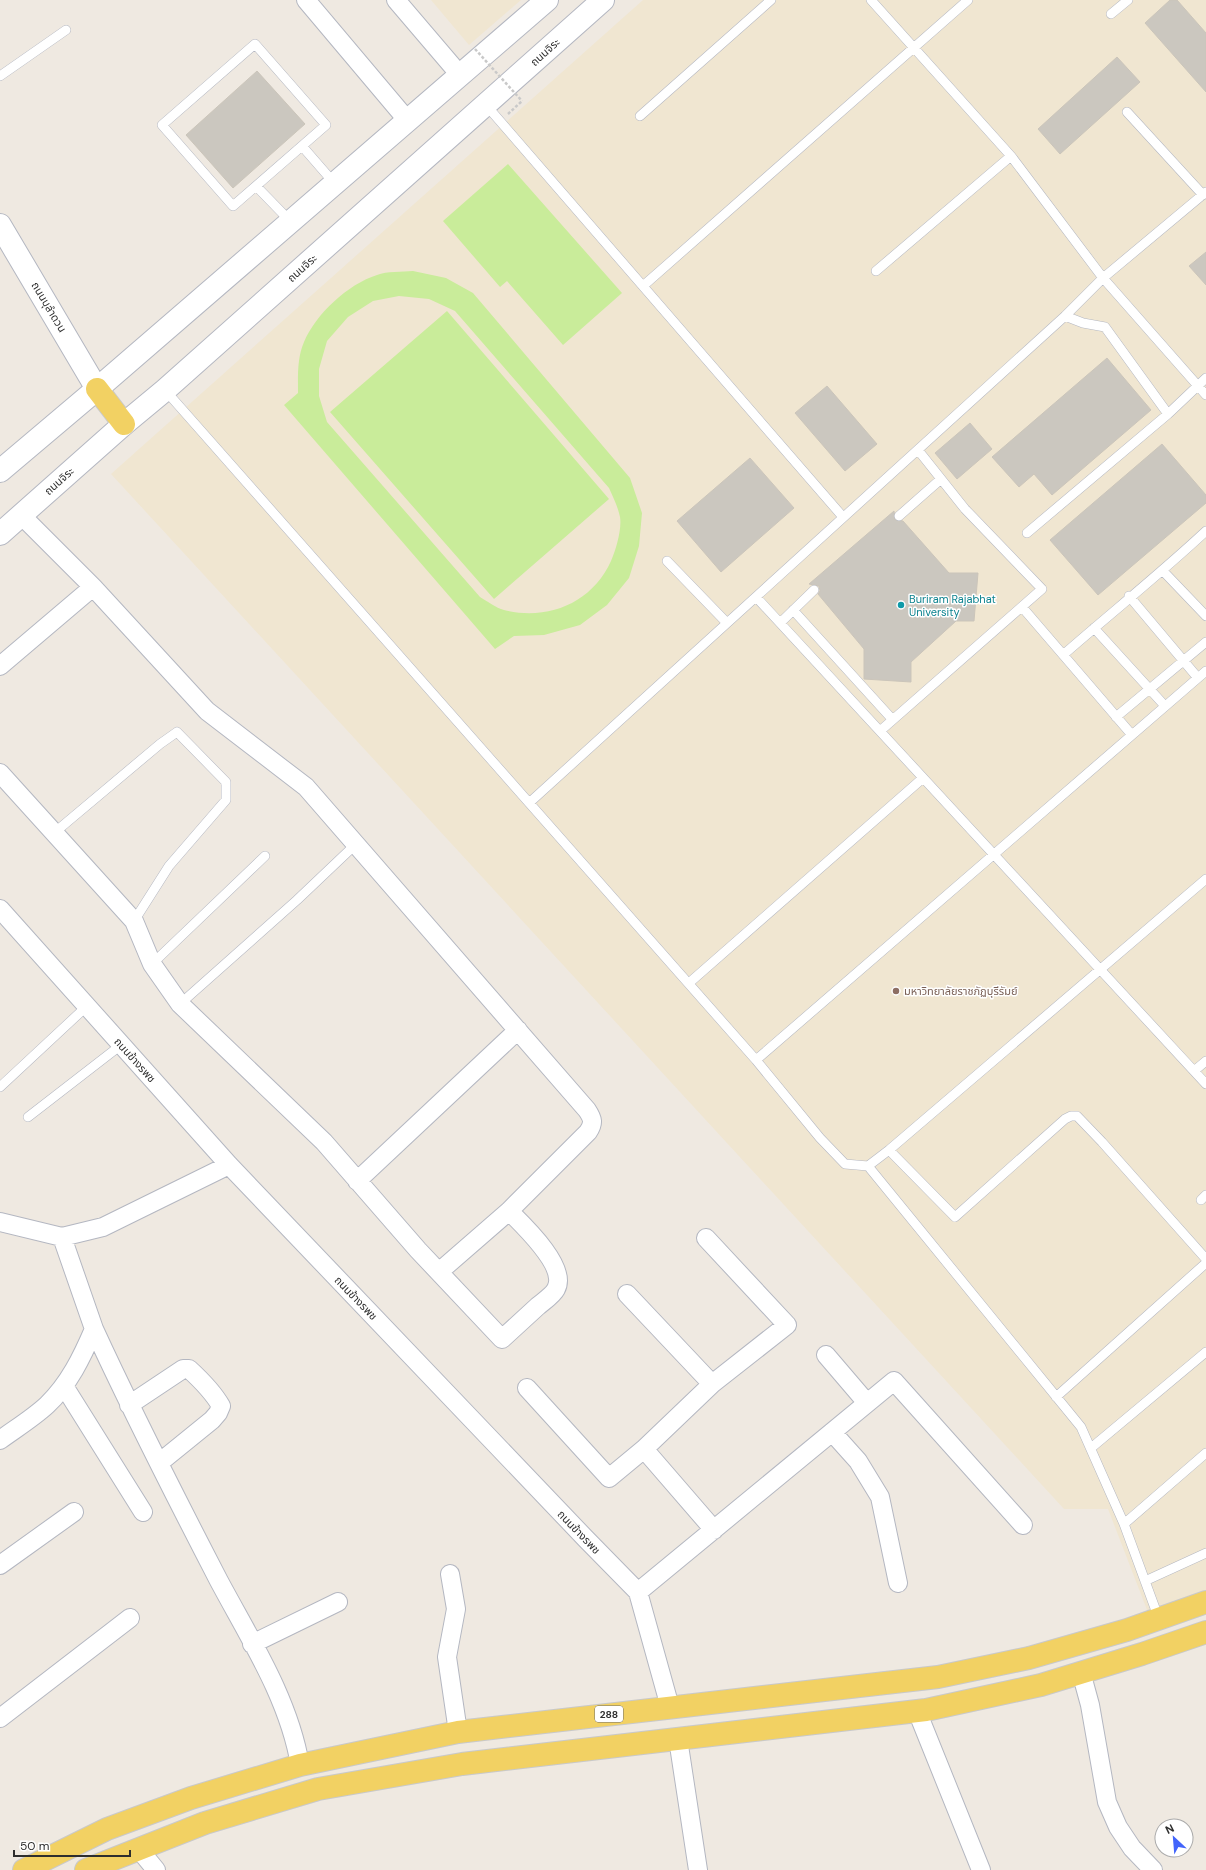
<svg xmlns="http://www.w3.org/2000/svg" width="1206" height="1870" font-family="'DM Sans','Noto Sans Thai',sans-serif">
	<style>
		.education { fill: #f0e6d1 }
		.pitch { fill: #c9ec9a; fill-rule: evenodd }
		.building { fill: #cbc7bf; stroke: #cbc5ba }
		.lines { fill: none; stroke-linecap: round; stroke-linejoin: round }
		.service-casing { stroke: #b4b7c1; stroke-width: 10 }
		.minor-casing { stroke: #b4b7c1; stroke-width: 20 }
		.tertiary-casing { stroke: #b4b7c1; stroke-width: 24 }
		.secondary-casing { stroke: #b4b7c1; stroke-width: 24 }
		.primary-casing { stroke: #c9c9c9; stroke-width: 24 }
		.path { stroke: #c9c9c9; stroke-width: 2.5; stroke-dasharray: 3 2; stroke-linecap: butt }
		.service { stroke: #fff; stroke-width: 9 }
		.minor { stroke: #fff; stroke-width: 18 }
		.tertiary { stroke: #fff; stroke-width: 22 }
		.secondary { stroke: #fff; stroke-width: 22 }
		.primary { stroke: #f2d163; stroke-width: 22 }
		.path-bridge { stroke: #c9c9c9; stroke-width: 2.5; stroke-dasharray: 3 2; stroke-linecap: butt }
		.culture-dot { fill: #0f9aa8; stroke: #fff; stroke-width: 1.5 }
		.education-dot { fill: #8d6e63; stroke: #fff; stroke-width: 1.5 }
		.labels { text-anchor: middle; stroke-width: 3; stroke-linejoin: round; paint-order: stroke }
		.shield { fill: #fff; stroke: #6d6d6d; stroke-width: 1 }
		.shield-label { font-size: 10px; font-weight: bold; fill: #2e2e2e }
		.street-label { font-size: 11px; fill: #2e2e2e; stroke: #fff }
		.culture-label { font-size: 11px; fill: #0d838f; stroke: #fff; text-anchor: start }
		.education-label { font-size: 11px; fill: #785e54; stroke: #fff; text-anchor: start }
	</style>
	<rect width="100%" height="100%" fill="#efe9e1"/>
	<path class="education" d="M431,0H521L469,45Z
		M643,0H1206V1593L1149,1615L1108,1509H1064L111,474Z"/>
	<path class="pitch" d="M508,164L622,293L563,345L507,281L500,287L443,221Z
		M413,271L446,278L473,293L630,478L642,513L639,546L629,578L607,605L580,625L544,635L514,636L495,649L284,405L298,393C298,376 297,358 304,342C316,314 348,284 377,275C387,271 402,272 413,271ZM399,296L429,299L455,311L609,488C613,497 618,507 620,517C622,529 616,550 611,561C592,603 548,621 504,610C496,608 487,601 480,597L327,422L319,396V369L327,341L348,317L373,301Z
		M447,311L609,499L494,599L330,412Z"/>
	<path class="building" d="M1170,0H1177L1206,33V92L1145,23Z
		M1117,57L1140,82L1060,154L1038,129Z
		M257,71L305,124L233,188L186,135Z
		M1206,252V285L1189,266Z
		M1107,358L1151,410L1052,495L1034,474L1019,487L992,457Z
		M827,386L877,444L845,471L795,413Z
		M970,423L992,449L957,479L935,453Z
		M1162,444L1206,495V503L1098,595L1050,540Z
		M750,458L794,508L721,572L677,521Z
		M894,511L895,520L903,521L949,573H978L974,621H956L911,662V682L864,679V649L818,594L820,591L819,586L809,584Z"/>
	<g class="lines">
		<g class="service-casing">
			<path id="service" d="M871,0L1011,156L1103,278L1206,395
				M1111,14L1128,0
				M255,44L326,125L233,206L162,125Z
				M0,76L66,30
				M486,105L843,517
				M1127,112L1203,195
				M640,116L771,0
				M302,146L335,184
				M256,186L291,222
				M876,271L1011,156
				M643,286L968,0
				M1065,316L1083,323L1105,327L1168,414
				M165,390L756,1060L820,1138L845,1164L868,1166L889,1150L1206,879
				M899,516L941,479
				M1027,533L1168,414L1206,378
				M667,561L727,623
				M1163,571L1206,616
				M1129,596L1198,678
				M756,597L1206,1084
				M1022,607L1132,735
				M793,610L892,719
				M780,623L814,590
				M1094,628L1165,706
				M1063,655C1111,613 1160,574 1206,531
				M1116,717L1206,642
				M880,731L1042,589L965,509L918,450
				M529,803L1065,316L1103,278L1206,192
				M54,833L160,744L177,732L226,782V800L169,866L134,921
				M152,964L265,856
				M689,983L923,778
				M180,1004L297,900L356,844
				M756,1060L1206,671
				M1194,1071L1206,1061
				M0,1087L87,1006
				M28,1117L121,1045
				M889,1150L955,1217L1065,1119L1071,1116H1077L1102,1142L1206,1259
				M868,1166L1081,1427L1124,1524L1159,1619
				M1201,1200L1206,1195
				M1056,1397L1206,1263
				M1091,1448L1206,1352
				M1124,1524L1206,1453
				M1145,1581L1206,1553"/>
		</g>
		<g class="minor-casing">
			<path id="minor" d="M306,0L408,121
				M396,0L460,75
				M21,515L93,587
				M0,666L93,587L207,711L306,787L587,1110C593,1119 594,1123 588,1132L509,1211L440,1271
				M0,773L134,921L152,964L180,1004L324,1142L418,1250L502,1339C514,1328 526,1317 538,1306C544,1301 553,1295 556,1289C568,1267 523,1225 509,1211
				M0,909L229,1165L586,1539L638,1592L670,1707
				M357,1181L518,1030
				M0,1222L62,1237L103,1227L229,1165
				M627,1294L712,1384
				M94,1329C133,1414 176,1498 219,1581C250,1639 289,1699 300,1765
				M826,1355L867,1403
				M64,1386L143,1512
				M527,1388L609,1478L644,1449L712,1384L787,1325L706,1238
				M129,1405L183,1369H189C201,1380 213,1392 221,1406L218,1413L212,1420L159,1463
				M832,1432L858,1461L880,1497L898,1583
				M0,1440C15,1429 33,1418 47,1405C69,1384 82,1357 94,1329L62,1237
				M644,1449L714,1530
				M0,1565L74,1512
				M450,1574L456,1609L447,1657L458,1732
				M638,1592L894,1381L1023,1525
				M252,1644L338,1602
				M1081,1672L1090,1705L1107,1802L1118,1827L1132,1848L1153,1870
				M917,1711L981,1870
				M0,1718L130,1618
				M678,1739L698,1870
				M138,1848L156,1870"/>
		</g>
		<g class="tertiary-casing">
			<path id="tertiary" d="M0,225L97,389"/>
		</g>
		<g class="secondary-casing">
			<path id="secondary" d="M0,471L97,389L547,0
				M0,534L124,424L165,390L603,0"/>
		</g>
		<g class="primary-casing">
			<path id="primary" d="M97,389L124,424
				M24,1870L107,1829L191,1798L300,1765L458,1732L938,1677L1029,1658L1127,1630L1206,1602
				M86,1870L205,1823L318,1789L462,1764L926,1710L1041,1685L1142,1654L1206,1632"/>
		</g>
		<path class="path" d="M508,114L522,101"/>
		<use href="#service" class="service"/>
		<use href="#minor" class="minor"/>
		<use href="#tertiary" class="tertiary"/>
		<use href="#secondary" class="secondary"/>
		<use href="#primary" class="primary"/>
		<path class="path-bridge" d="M475,49L522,101"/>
	</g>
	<circle class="culture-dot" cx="901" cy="605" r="4"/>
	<circle class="education-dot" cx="896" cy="991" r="4"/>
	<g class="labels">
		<rect class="shield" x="595" y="1706" width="28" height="16" rx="3"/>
		<g class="shield-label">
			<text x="609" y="1718">288</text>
		</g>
		<g class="street-label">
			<text transform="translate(545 52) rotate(-42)" y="4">ถนนจิระ</text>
			<text transform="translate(302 268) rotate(-42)" y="4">ถนนจิระ</text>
			<text transform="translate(49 307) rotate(59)" y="4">ถนนบุลำดวน</text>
			<text transform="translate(59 481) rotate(-42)" y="4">ถนนจิระ</text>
			<text transform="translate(135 1060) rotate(48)" y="4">ถนนข้างรพช</text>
			<text transform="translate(356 1298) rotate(46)" y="4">ถนนข้างรพช</text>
			<text transform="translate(579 1532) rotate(46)" y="4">ถนนข้างรพช</text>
		</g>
		<g class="culture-label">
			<text x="909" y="603">Buriram Rajabhat<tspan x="909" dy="13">University</tspan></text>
		</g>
		<g class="education-label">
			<text x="904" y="995">มหาวิทยาลัยราชภัฏบุรีรัมย์</text>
		</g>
	</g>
	<g transform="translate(1174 1838) rotate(334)"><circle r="19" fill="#ffffff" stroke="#ababab"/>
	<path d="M0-3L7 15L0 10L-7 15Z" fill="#4264fb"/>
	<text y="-6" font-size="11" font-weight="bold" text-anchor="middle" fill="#2e2e2e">N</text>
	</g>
	<path d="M14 1850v6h116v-6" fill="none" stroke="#2e2e2e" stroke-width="2"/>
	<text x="20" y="1850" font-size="12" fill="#2e2e2e" stroke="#ffffff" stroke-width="3" paint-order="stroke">50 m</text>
</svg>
